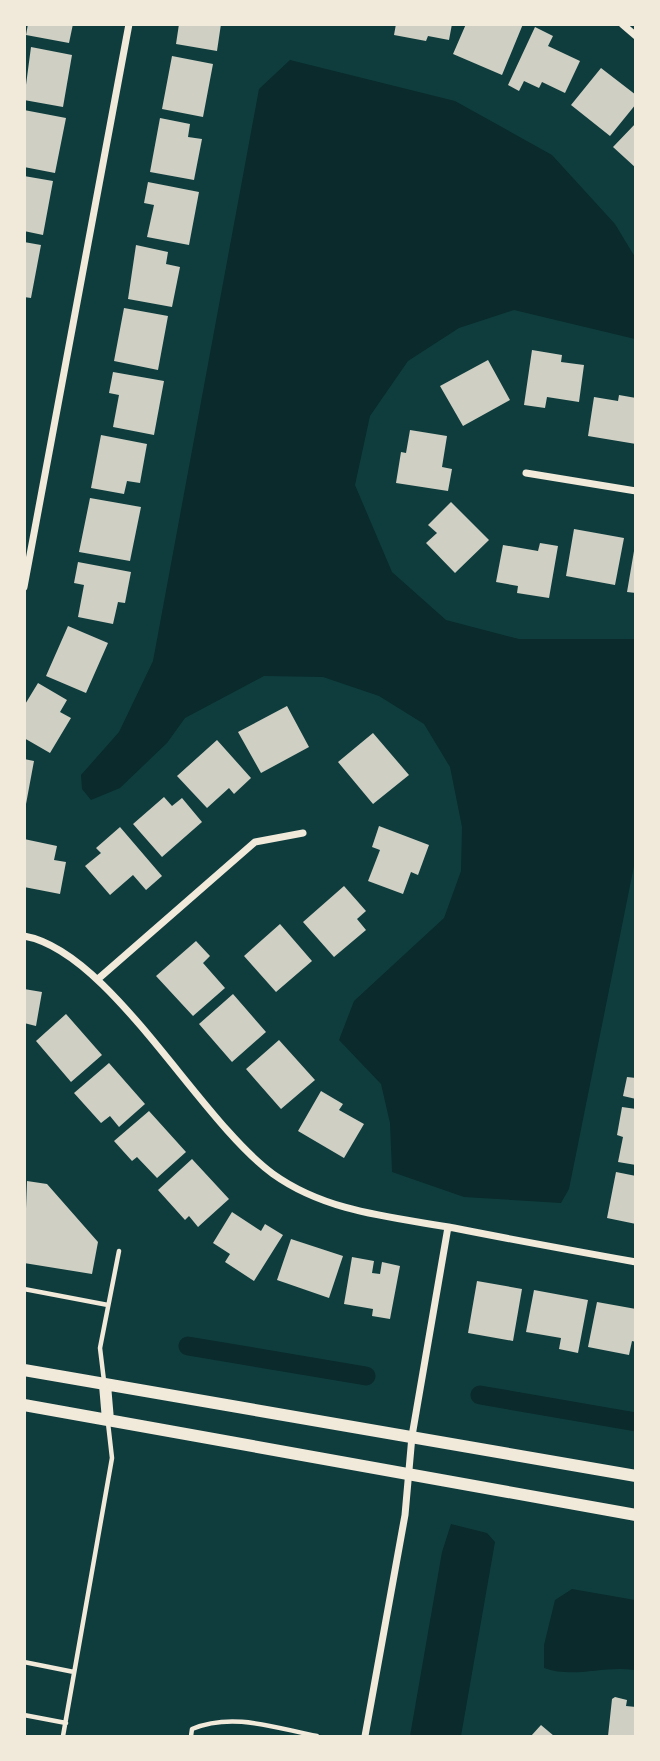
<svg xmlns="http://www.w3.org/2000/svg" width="660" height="1761" font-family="Overpass,sans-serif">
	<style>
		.water { fill: #0a2a2b }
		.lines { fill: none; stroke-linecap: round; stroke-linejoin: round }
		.canal { stroke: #0a2a2b; stroke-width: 19 }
		.building { fill: #cfcfc3 }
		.service { stroke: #f1e9da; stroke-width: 4.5 }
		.minor { stroke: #f1e9da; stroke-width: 7 }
		.primary { stroke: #f1e9da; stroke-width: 12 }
	</style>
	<rect width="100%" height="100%" fill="#0f3d3e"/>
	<path class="water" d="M290,60L455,101L552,155L615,224L635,257V339L514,310L459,328L408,361L370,416L355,485L392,572L446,620L519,639H635V861L569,1189L561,1203L464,1197L392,1172L390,1123L381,1084L339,1040L354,1001L444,918L461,871L462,827L450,767L424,724L379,696L323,677L264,676L185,718L167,743L120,788L91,800L82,789L81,775L119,732L153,661L259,89Z
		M451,1524L487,1533L495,1542L461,1736H410L442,1552Z
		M572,1589L635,1600V1670C603,1665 574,1679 544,1668V1645L555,1600Z"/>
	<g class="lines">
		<path class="canal" d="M188,1346L366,1376
			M480,1395L636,1422"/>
	</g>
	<path class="building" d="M28,24H73L69,43L26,35Z
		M179,24H221L217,51L176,44Z
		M396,24H452L449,40L428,36L426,41L394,35Z
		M466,24H523L502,75L453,54Z
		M535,27L553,36L548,46L580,61L565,93L542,82L539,88L524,81L519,91L508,85Z
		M31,47L72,55L63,107L24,100Z
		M172,56L213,64L203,117L162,109Z
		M601,68L636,95V104L610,136L571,105Z
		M24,110L66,118L55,173L24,167Z
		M160,118L190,124L188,137L202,139L194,180L150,172Z
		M636,123V168L613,147Z
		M24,176L53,181L43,235L24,231Z
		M148,182L199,192L189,245L147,237L154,205L144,203Z
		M24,242L41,245L31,298L24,297Z
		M136,245L168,252L166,264L180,267L172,307L128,299Z
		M124,308L168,316L158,370L114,361Z
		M532,350L562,355L561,362L584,365L579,402L547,397L545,408L524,405Z
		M488,360L510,400L463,426L440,386Z
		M113,372L164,381L154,435L113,427L119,395L109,393Z
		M619,395L636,398V444L588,436L594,397L618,401Z
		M410,430L447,436L442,467L452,469L448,491L396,483L401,452L406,453Z
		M101,435L147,444L140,483L127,481L124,494L91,488Z
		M90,498L141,507L130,561L79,552Z
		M451,502L489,540L455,573L426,543L437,533L428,525Z
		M574,529L624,538L615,585L566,576Z
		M540,543L558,546L549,598L517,593L518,586L496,582L503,545L538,551Z
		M634,551H636V593L627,592Z
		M78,562L131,572L125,603L118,602L113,624L78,617L84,585L74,583Z
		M68,626L108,643L86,693L46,676Z
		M38,683L67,700L60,712L71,718L50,753L24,738V706Z
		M287,706L309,747L261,773L238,732Z
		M373,733L409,775L373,804L338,762Z
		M217,740L251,778L234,794L229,788L207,808L177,776Z
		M24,759L34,761L26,804H24Z
		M164,797L172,806L182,798L202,822L162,857L133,824Z
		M379,826L429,845L418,875L411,872L403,894L368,881L380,850L372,847Z
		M120,827L162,876L146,890L133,875L110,895L85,866L101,853L96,848Z
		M24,839L57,846L54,860L66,862L60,894L24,887Z
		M344,886L366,911L357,919L366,930L334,957L303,922Z
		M280,924L312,961L276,992L244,956Z
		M196,941L210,956L203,963L225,988L193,1016L156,976Z
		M24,989L42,992L36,1026L24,1023Z
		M233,994L266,1032L232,1062L199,1024Z
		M66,1014L102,1055L71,1082L36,1041Z
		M279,1040L315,1080L281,1109L246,1069Z
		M109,1063L145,1104L119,1127L110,1116L101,1123L74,1093Z
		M627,1077L636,1078V1099L623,1096Z
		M321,1091L343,1104L339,1110L364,1124L344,1158L298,1131Z
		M622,1107L636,1109V1165L618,1162L623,1137L617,1135Z
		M149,1111L186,1152L157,1178L137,1157L132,1161L114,1141Z
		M192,1159L229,1199L198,1227L189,1216L185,1220L158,1190Z
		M616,1172L636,1176V1224L607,1218Z
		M27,1181L47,1184L98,1242L92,1274L24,1263Z
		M232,1212L261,1231L265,1224L283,1235L254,1281L225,1262L230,1254L213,1243Z
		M291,1239L343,1256L329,1298L277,1280Z
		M352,1257L374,1261L372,1273L380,1274L382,1262L400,1266L390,1319L372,1316L373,1309L344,1304Z
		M477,1281L522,1289L513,1341L468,1333Z
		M534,1290L588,1300L578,1353L559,1349L561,1338L526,1332Z
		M597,1302L636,1309V1342L632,1341L629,1355L588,1347Z
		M615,1697L627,1700L626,1706L636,1707V1736H608L612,1699Z
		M541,1725L554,1736H531Z"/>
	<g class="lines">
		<path class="service" d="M24,1289L108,1305
			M104,1381L100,1348L119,1251
			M24,1662L74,1672
			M24,1715L66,1723
			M63,1736L112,1458L108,1423
			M191,1736L192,1729C233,1712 275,1728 317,1736"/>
		<path class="minor" d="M622,24L636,36
			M526,473L636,491
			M24,587L129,24
			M24,936C110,951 198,1119 273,1174C326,1212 391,1217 454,1228C514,1240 575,1251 636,1262
			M98,979L255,842L303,833
			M365,1736L405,1515L412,1436L448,1227"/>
		<path class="primary" d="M24,1370L636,1476
			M105,1385L108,1420
			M24,1405L636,1515"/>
	</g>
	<rect width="660" height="1761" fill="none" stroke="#f1e9da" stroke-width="52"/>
</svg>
